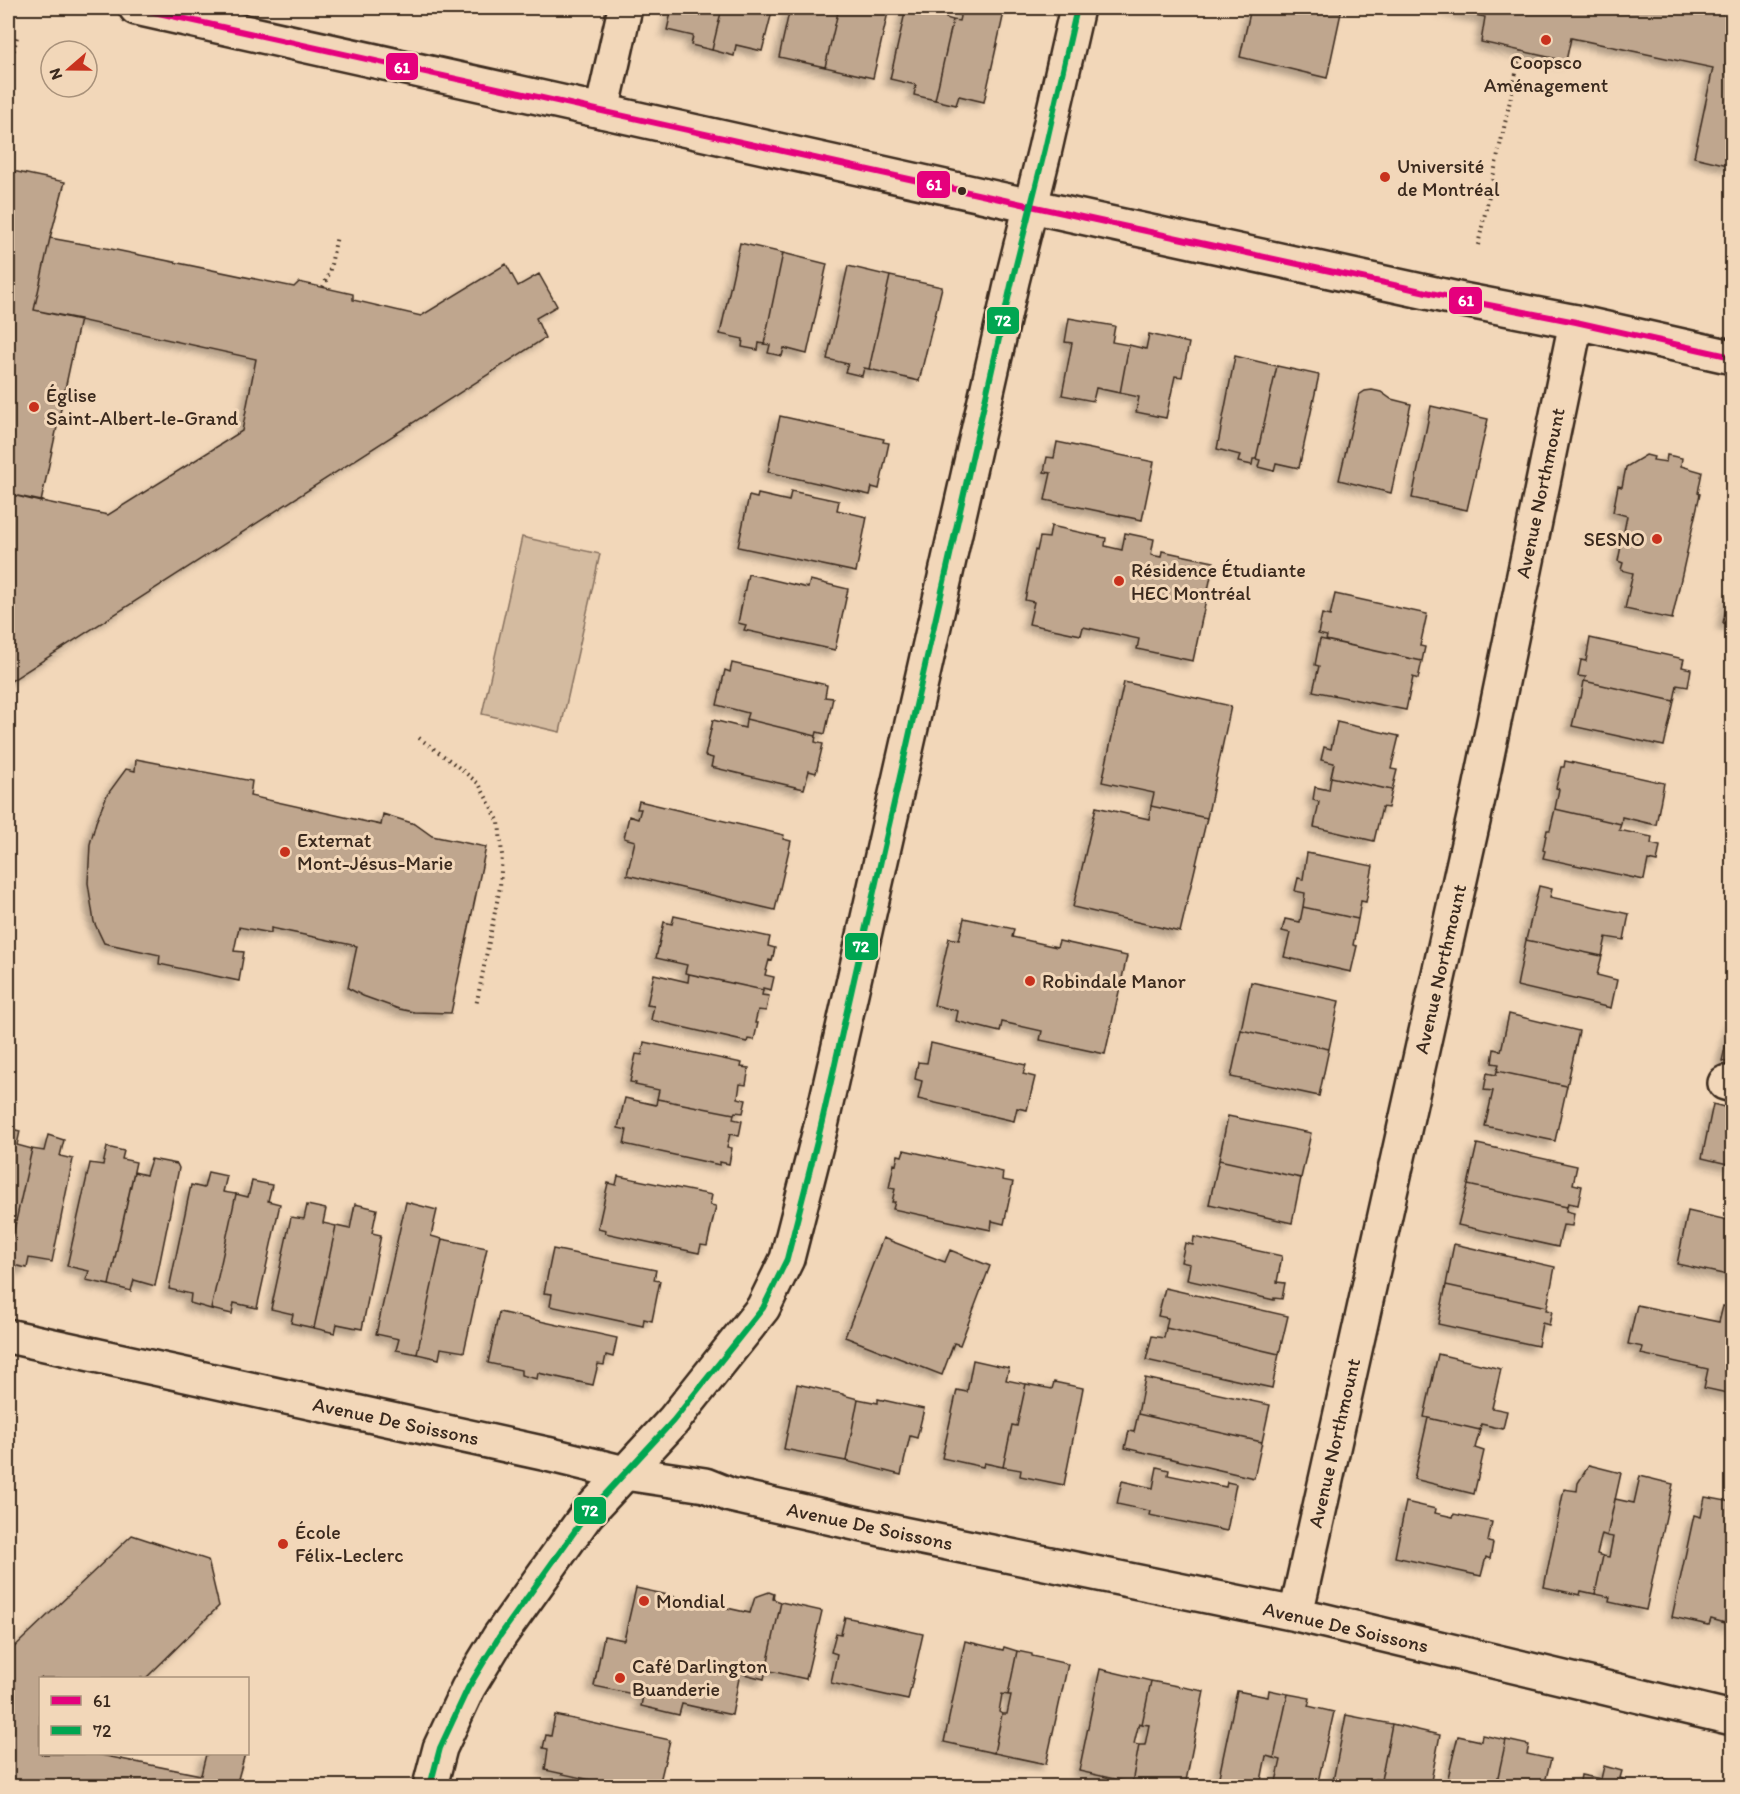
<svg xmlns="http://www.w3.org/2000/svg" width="1740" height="1794" font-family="Itim,sans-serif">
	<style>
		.green { fill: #d4bba0; stroke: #88725f; stroke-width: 1.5 }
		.building { fill: #bfa68e; stroke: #3b2a1e; stroke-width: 1.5; filter: url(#shadow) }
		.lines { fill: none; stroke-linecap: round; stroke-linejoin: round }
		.minor-casing { stroke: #3b2a1e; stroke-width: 38 }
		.major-casing { stroke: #3b2a1e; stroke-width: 38 }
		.path { stroke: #3b2a1e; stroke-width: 4; stroke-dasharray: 1.5 4.5; stroke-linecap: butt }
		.minor { stroke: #f2d7b9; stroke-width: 33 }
		.major { stroke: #f2d7b9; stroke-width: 33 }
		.bus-1-casing { stroke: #f2d7b9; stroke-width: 10 }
		.bus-2-casing { stroke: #f2d7b9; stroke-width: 10 }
		.bus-1 { stroke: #e5007d; stroke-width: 6 }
		.bus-2 { stroke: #00a651; stroke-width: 6 }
		.poi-dot { fill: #c8321e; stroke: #f2d7b9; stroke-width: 2 }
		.bus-dot { fill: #3b2a1e; stroke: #f2d7b9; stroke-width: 2 }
		.labels { text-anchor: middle; stroke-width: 6; stroke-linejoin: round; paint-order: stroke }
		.poi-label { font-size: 20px; fill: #3b2a1e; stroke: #f2d7b9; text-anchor: start }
		.street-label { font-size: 20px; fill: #3b2a1e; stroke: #f2d7b9 }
		.line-badge { stroke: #f2d7b9; stroke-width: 2 }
		.badge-label { font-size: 16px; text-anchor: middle; font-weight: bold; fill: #fff }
	</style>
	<defs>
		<filter id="shadow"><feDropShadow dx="-5.5" dy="5.5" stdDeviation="3" flood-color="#0004"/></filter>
	</defs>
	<rect width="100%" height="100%" fill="#f2d7b9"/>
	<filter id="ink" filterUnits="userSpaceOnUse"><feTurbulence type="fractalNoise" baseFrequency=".0167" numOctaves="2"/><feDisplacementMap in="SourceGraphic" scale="12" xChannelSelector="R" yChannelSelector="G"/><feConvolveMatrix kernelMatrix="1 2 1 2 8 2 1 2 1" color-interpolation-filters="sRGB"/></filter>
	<g filter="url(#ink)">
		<path class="green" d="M522,537L600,554L560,732L482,714Z"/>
		<path class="building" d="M672,8H722L712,50L691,45L693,36L667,30Z
			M722,8H773L762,51L736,45L734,56L712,50Z
			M790,8H839L825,67L779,57Z
			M839,8H889L873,78L825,67Z
			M906,8H948L946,18L953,20L935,100L914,95L916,85L890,79Z
			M962,8H1005L984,102L959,96L956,105L935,100L953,20L959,21Z
			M1251,8H1342L1327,78L1240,57Z
			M1441,8H1732V166L1694,157L1713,68L1571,38L1566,61L1481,42L1485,17Z
			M8,170L65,182L50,238L34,310L80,319L41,502L8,494Z
			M50,238L111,249L294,287L299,282L353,294V300L421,316L506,264L518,286L539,274L557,306L536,318L545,338L8,683V494L108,515L242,431L256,359L34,310Z
			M740,243L783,253L764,344L759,343L758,350L742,347L743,339L720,334Z
			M783,253L827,264L807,354L784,348L782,356L768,353L770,345L764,344Z
			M848,266L890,276L869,369L864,368L862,376L845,372L848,364L827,359Z
			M890,276L942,287L919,381L869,369Z
			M1069,318L1115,326L1112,342L1129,345L1120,393L1096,388L1093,401L1062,395L1072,343L1065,342Z
			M1149,334L1189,343L1182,377L1175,376L1166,418L1136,412L1139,397L1120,393L1129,345L1146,349Z
			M1235,356L1277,366L1256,459H1253L1252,465L1238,462L1240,455L1217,449Z
			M1277,366L1319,375L1299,468L1276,463L1274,471L1258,467L1260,460L1256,459Z
			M1372,390L1381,392L1391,399L1411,404L1391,493L1339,480L1359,395L1365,391Z
			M1431,406L1488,419L1467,510L1412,498Z
			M780,416L884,439L883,442L889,443L879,489L872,487L870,495L768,472Z
			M1057,442L1154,462L1142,520L1045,500L1051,473L1044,472L1047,457L1054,458Z
			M1646,455L1654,457L1653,460L1666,462L1667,455L1682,458L1681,466L1702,472L1698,493L1700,494L1672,619L1625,609L1633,573L1621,570L1623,563L1618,561L1627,516L1613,512L1618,486L1622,487L1626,467Z
			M791,491L839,501L837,510L867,517L856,572L738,547L749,496L757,498L758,494L789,501Z
			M1051,526L1106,538L1105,546L1122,550L1125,533L1154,539L1151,555L1161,557L1162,551L1214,562L1193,661L1137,649L1139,639L1083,627L1081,635L1029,624L1034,602L1025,600L1035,550L1037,551L1040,537L1049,538Z
			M748,574L808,588L810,580L848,589L835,650L744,630L746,625L738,623Z
			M1729,593L1732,594V625L1723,623Z
			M1335,594L1427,614L1420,646L1425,647L1422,661L1326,640L1327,636L1318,634L1322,614L1330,616Z
			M1590,638L1684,659L1682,667L1691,669L1688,687L1677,685L1674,701L1584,681L1586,677L1578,676L1581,660L1586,661Z
			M1320,639L1422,661L1418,679L1413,677L1406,710L1313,691L1319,666L1315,665Z
			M732,663L827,685L825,697L833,698L825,734L817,732L816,736L746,719L748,713L717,705L725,670L730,672Z
			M1584,681L1674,701L1664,746L1572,726L1579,698H1581Z
			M1124,682L1231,706L1207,818L1151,806L1154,793L1102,782Z
			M746,719L816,736L815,742L823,744L816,773L809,771L804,789L711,767L713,758L705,756L713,720L745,728Z
			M1337,722L1399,736L1391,769L1397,770L1392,790L1331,777L1334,763L1321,760L1324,747L1331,749Z
			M136,759L252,781L250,796L381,825L383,814L415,824L432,836L486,847L451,1013L414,1012L399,1009L363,996L348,988L357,946L271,928V933L239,927L234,951L244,952L239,981L159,964L160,955L104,943L94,922L88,883L90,844L96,822L107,795L126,769L135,771Z
			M1565,761L1664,783L1656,825L1622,817L1621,824L1555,809L1559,789L1556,788L1561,767H1564Z
			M1331,777L1392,790L1388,808L1382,807L1374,841L1314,827L1319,802L1313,800L1315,787L1329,790Z
			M639,801L784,835L783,839L791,841L775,910L627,875L635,841L624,838L629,816L638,819L641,809H637Z
			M1151,806L1207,818L1180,932L1073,907L1096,807L1149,819Z
			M1555,809L1621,824L1619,830L1652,837L1651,844L1660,846L1657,862L1648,860L1644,880L1543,858L1545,851L1543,850L1547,830H1550Z
			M1307,853L1373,866L1366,902L1361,901L1358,919L1303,907L1305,893L1295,891L1298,878L1303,879Z
			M1539,886L1552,889L1550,897L1629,914L1624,940L1606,937L1602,956L1526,940Z
			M1303,907L1358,919L1353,945L1357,946L1351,972L1284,957L1290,933L1282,931L1285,919L1300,922Z
			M674,916L770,937L768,946L775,948L772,961L769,960L765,975L774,977L771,990L763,988V990L685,973L687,965L656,958L664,922L672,924Z
			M964,918L1014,929L1012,937L1057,947L1059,941L1127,956L1105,1054L1040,1040L1042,1031L1002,1022L1000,1032L956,1021L958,1011L934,1005L949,938L959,940Z
			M1526,940L1602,956L1597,975L1617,980L1611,1008L1517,986Z
			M654,974L688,982L689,974L763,990L762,995L769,996L766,1011L758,1010L755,1023H758L754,1040L748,1039L747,1042L651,1020L654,1006L647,1005Z
			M1251,982L1339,1001L1329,1049L1241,1030Z
			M1509,1014L1579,1031L1567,1086L1497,1071L1499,1064L1492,1063L1494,1049L1501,1051Z
			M1732,1017V1064L1722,1061Z
			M1241,1030L1329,1049L1319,1096L1231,1077Z
			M644,1042L742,1063L741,1067L749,1068L746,1085L740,1084L738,1098L746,1100L743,1113L735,1112L734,1114L657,1099L659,1090L635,1085L636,1083L630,1082L636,1054L642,1055Z
			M931,1043L1026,1065L1023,1074L1035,1077L1027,1110L1017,1108L1014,1121L918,1099L922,1081L915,1079L918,1062L927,1063Z
			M1497,1071L1567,1086L1555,1141L1485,1126L1493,1091L1484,1090L1487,1073L1496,1075Z
			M625,1098L656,1105L657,1099L734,1114L733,1119L742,1121L739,1136L730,1134L727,1147L732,1148L729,1164L720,1162V1165L624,1144L627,1130L618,1128Z
			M1713,1104L1732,1109V1165L1702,1158Z
			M1228,1116L1311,1133L1301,1178L1219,1160Z
			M8,1128L20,1131L17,1145L32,1149L8,1257Z
			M48,1135L64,1140L60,1156L73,1159L52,1262L29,1258L27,1268L8,1264V1257L32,1149L44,1151Z
			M1477,1144L1577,1166L1573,1184L1582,1186L1578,1205L1568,1203L1567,1207L1468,1185Z
			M107,1147L124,1151L122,1159L136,1162L109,1285L86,1280L89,1271L67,1266L90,1163L103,1165Z
			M904,1150L1003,1172L1002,1180L1013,1182L1004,1224L992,1221L991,1230L893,1209L895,1202H892L895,1189L889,1188L894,1164L896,1165L898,1155L902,1156Z
			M151,1159L177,1164L179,1168L155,1286L134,1280L131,1291L109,1285L134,1172L146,1175Z
			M1219,1160L1301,1178L1292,1223L1209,1204Z
			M208,1172L227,1176L223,1192L236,1194L211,1309L190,1303L191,1294L169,1289L191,1185L204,1188Z
			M618,1176L712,1195L710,1205L716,1206L707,1246L701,1245L699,1253L605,1233L606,1230L598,1228L608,1183L616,1185Z
			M252,1181L272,1185L268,1201L280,1204L257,1308L234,1303L232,1314L211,1309L236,1194L248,1197Z
			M1468,1185L1567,1207L1566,1211L1574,1213L1572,1226L1563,1225L1558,1247L1458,1225Z
			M406,1202L437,1210L431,1236L442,1239L417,1354L396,1350L399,1339L376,1334Z
			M355,1204L377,1209L372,1233L381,1235L362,1329L337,1324L335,1333L314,1328L336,1226L350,1229Z
			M307,1205L326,1209L323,1223L336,1226L314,1328L291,1323L293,1314L271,1309L291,1217L304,1219Z
			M1688,1211L1732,1221V1276L1677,1264Z
			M1194,1237L1282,1256L1277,1282L1285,1283L1282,1299L1274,1298V1300L1187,1280L1190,1264L1181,1262L1185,1243L1193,1245Z
			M883,1238L945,1262L950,1250L990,1266L960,1345L954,1343L942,1375L845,1337Z
			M442,1239L487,1248L464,1352L441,1348L439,1359L417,1354Z
			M1454,1244L1555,1267L1547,1307L1446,1285Z
			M553,1249L656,1270L654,1280L660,1281L652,1321L644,1319L643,1326L550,1306L552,1294L544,1293Z
			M1446,1285L1547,1307L1546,1310L1552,1311L1549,1325L1542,1323L1538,1346L1438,1324Z
			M1165,1288L1288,1316L1279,1354L1166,1328L1168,1318L1158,1316Z
			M1637,1305L1719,1322L1723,1306L1732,1308V1394L1704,1388L1708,1369L1641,1354L1643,1347L1628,1344Z
			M499,1312L617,1338L613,1357L606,1355L604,1365L598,1364L593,1385L538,1373L537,1379L521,1375V1370L488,1363Z
			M1166,1328L1279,1354L1272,1388L1146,1360L1152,1336L1164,1338Z
			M1438,1354L1501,1369L1492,1408L1507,1411L1503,1429L1481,1424L1480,1430L1424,1417Z
			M973,1360L1009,1368L1006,1380L1026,1384L1017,1426L1012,1425L1003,1467L984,1463L983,1467L942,1458L957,1390L967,1392Z
			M1145,1378L1270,1405L1262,1442L1138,1414Z
			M1054,1382L1083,1388L1064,1485L1020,1476L1021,1470L1003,1467L1012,1425L1017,1426L1026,1384L1052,1389Z
			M797,1384L843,1394V1395L858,1399L846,1461L784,1449Z
			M858,1399L878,1403V1399L924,1409L917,1438L910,1436L901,1475L846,1461Z
			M1138,1414L1262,1442L1254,1478L1125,1448L1129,1431L1134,1432Z
			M1428,1418L1480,1430L1475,1448L1484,1451L1474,1494L1414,1479Z
			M1589,1465L1621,1473L1607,1536L1602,1534L1597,1554L1603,1556L1595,1594L1581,1591L1580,1595L1544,1587L1564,1489L1577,1491L1578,1483Z
			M1157,1467L1169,1470L1168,1475L1226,1487L1227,1482L1236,1484L1227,1531L1149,1515L1150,1511L1117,1504L1122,1481L1153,1488Z
			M1640,1476L1673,1484L1646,1610L1609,1602L1610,1597L1595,1594L1603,1556L1609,1557L1613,1537L1607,1536L1615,1499L1634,1503Z
			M1705,1497L1732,1502L1730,1524L1732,1525V1563L1728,1583L1732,1584V1587L1725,1623L1711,1619L1709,1625L1672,1617L1694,1515L1701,1517Z
			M1406,1502L1436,1509L1435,1513L1453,1517L1454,1514L1492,1522L1488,1542L1493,1543L1490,1559L1486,1557L1481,1576L1395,1557Z
			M132,1535L208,1560L219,1606L146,1678H40V1754H96L201,1775L206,1754H245L238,1779L274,1786H8V1653Z
			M1732,1587V1624L1725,1623Z
			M636,1588L750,1613L755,1597L769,1592L774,1594L773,1599L781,1602L764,1679L740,1673L732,1715L682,1704L679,1715L641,1706L643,1696L594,1686L604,1636L624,1640Z
			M781,1602L822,1611L806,1679L766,1670Z
			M845,1617L923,1634L908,1700L831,1683L837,1654L831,1652L836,1633L841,1634Z
			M965,1641L1003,1650L1004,1647L1017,1651L1008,1695L1002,1694L999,1712L1002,1714L994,1753L944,1742Z
			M1017,1651L1032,1654V1656L1068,1664L1046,1764L994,1753L1002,1714H1007L1011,1695H1008Z
			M1100,1669L1151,1681L1142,1724L1139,1723L1134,1744L1139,1745L1132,1783L1079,1771Z
			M1151,1681L1204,1691L1185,1786H1151L1132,1783L1139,1745H1145L1149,1725L1142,1724Z
			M1269,1690L1288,1694L1274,1758L1266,1756L1260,1786H1217L1237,1691L1268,1697Z
			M1288,1694L1310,1698L1308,1706L1334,1712L1317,1786H1275L1281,1760L1274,1758Z
			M555,1715L670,1740L659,1786H618L545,1770L548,1749L543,1748L546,1735L551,1736Z
			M1346,1715L1392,1724L1381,1780L1375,1779L1374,1786H1332Z
			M1392,1724L1440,1735L1430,1786H1390L1391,1782L1381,1780Z
			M1482,1735L1506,1740L1496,1786H1446L1458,1736L1481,1741Z
			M1506,1740L1529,1745L1527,1754L1551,1759L1544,1786H1496Z
			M1604,1766L1622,1771L1620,1778L1623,1779L1622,1786H1627H1579L1581,1775L1601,1779Z
			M1665,1779L1681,1783V1786H1663Z"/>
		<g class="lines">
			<g class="minor-casing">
				<path id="minor" d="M602,111L625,8
					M1725,1083L1732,1085
					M8,1336L547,1454L625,1473L705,1485L730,1495L903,1534L1296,1614L1732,1718
					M1296,1614L1478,799L1576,322
					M430,1786L440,1748L468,1688L499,1637L587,1514L673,1421L763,1308L787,1259L820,1130L1012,281L1045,149L1077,8"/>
			</g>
			<g class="major-casing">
				<path id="major" d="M136,8L1031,206L1463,300L1576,322L1732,357"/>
			</g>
			<path class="path" d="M8,74L17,37
				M1478,245L1521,51
				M323,287L329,274L337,236
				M419,738L452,762L479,784L499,822L502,855L500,887L476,1006"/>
			<use href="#minor" class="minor"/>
			<use href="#major" class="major"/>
			<g class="bus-1-casing">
				<path id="bus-1" d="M136,8L1031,206L1463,300L1576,322L1732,357"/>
			</g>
			<g class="bus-2-casing">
				<path id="bus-2" d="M430,1786L440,1748L468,1688L499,1637L587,1514L673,1421L763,1308L787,1259L820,1130L1012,281L1045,149L1077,8"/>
			</g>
			<use href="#bus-1" class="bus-1"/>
			<use href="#bus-2" class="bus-2"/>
		</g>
	</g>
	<g class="poi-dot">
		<circle cx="1546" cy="40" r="6"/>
		<circle cx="1385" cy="177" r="6"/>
		<circle cx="34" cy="407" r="6"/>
		<circle cx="1657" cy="539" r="6"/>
		<circle cx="1119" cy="581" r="6"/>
		<circle cx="285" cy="852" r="6"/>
		<circle cx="1030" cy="981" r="6"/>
		<circle cx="283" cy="1544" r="6"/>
		<circle cx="644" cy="1601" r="6"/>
		<circle cx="620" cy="1678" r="6"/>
	</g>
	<circle class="bus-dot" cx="962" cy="191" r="5"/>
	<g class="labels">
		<g class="poi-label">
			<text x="1546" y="69" text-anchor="middle">Coopsco<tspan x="1546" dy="23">Aménagement</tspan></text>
			<text x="1397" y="173">Université<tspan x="1397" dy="23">de Montréal</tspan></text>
			<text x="46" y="402">Église<tspan x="46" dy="23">Saint-Albert-le-Grand</tspan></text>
			<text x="1645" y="546" text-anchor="end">SESNO</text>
			<text x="1131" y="577">Résidence Étudiante<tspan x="1131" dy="23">HEC Montréal</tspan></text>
			<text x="297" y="847">Externat<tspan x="297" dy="23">Mont-Jésus-Marie</tspan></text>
			<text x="1042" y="988">Robindale Manor</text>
			<text x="295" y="1539">École<tspan x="295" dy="23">Félix-Leclerc</tspan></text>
			<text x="656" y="1608">Mondial</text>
			<text x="632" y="1673">Café Darlington<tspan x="632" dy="23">Buanderie</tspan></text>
		</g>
		<g class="street-label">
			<text transform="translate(1540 493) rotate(-78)" y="7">Avenue Northmount</text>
			<text transform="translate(1440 969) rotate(-77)" y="7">Avenue Northmount</text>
			<text transform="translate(396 1421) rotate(12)" y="7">Avenue De Soissons</text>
			<text transform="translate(1334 1443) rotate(-77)" y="7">Avenue Northmount</text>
			<text transform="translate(870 1526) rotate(12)" y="7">Avenue De Soissons</text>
			<text transform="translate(1346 1627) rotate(13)" y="7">Avenue De Soissons</text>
		</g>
	</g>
	<g class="line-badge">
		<rect x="385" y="52" width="34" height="29" rx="6" fill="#e5007d"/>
		<rect x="916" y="170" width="35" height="29" rx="6" fill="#e5007d"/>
		<rect x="1448" y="286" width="35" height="29" rx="6" fill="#e5007d"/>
		<rect x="986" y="306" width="34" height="29" rx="6" fill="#00a651"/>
		<rect x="844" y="932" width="35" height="29" rx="6" fill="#00a651"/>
		<rect x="573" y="1496" width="34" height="29" rx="6" fill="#00a651"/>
	</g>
	<g class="badge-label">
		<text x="402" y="73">61</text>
		<text x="934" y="190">61</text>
		<text x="1466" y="306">61</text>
		<text x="1003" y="326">72</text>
		<text x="861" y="952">72</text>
		<text x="590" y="1516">72</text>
	</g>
	<rect width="1740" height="1794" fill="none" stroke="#f2d7b9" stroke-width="30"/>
	<rect x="15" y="15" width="1710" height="1764" fill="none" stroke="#3b2a1e" stroke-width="2" filter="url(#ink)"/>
	<rect x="39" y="1677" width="210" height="78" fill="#f2d7b9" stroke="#a9927b" stroke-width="1.5"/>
	<rect x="51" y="1696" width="30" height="9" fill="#e5007d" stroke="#a9927b" stroke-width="1.5"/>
	<text x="93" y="1707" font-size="18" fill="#3b2a1e">61</text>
	<rect x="51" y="1726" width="30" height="9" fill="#00a651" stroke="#a9927b" stroke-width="1.5"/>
	<text x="93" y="1737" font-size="18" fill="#3b2a1e">72</text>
	<g transform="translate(69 69) rotate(250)"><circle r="28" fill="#f2d7b9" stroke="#a9927b" stroke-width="1.5"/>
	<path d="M0-4.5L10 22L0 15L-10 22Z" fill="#c8321e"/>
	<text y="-9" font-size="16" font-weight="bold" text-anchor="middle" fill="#3b2a1e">N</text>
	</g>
</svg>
